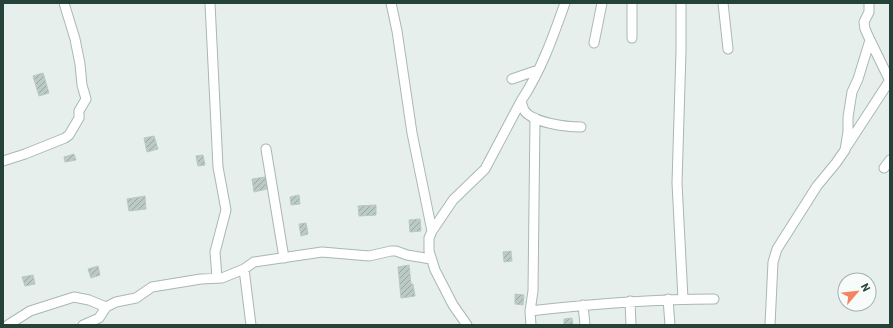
<svg xmlns="http://www.w3.org/2000/svg" width="893" height="328" font-family="Barlow,sans-serif">
	<style>
		.building { fill: url(#building-hatch); stroke: #b8c9c2 }
		.lines { fill: none; stroke-linecap: round; stroke-linejoin: round }
		.minor-casing { stroke: #a8b8b2; stroke-width: 11 }
		.minor { stroke: #fff; stroke-width: 9 }
	</style>
	<defs>
		<pattern id="building-hatch" width="6" height="6" patternUnits="userSpaceOnUse"><rect width="6" height="6" fill="#bbcac4"/><path d="M-1 1l2-2M0 6l6-6M5 7l2-2" fill="none" stroke="#98a6a0"/></pattern>
	</defs>
	<rect width="100%" height="100%" fill="#e6efeb"/>
	<path class="building" d="M43,73L49,93L39,96L33,76Z
		M154,136L158,149L147,152L144,138Z
		M74,154L76,160L65,162L64,157Z
		M203,155L205,165L198,166L196,156Z
		M265,177L267,189L254,192L252,179Z
		M299,195L300,204L291,205L290,197Z
		M145,196L146,209L129,211L127,199Z
		M376,205V215L359,216L358,206Z
		M420,219L421,231L410,232L409,220Z
		M306,223L308,234L301,236L299,224Z
		M511,251L512,261L504,262L503,252Z
		M409,265L411,284H413L415,296L401,298L398,267Z
		M98,266L100,275L91,278L88,269Z
		M33,275L35,284L25,286L22,277Z
		M515,294L524,295L523,305L515,304Z
		M572,318L573,325H564V319Z"/>
	<g class="lines">
		<g class="minor-casing">
			<path id="minor" d="M210,3L218,167L226,210L215,252L217,278
				M391,3L397,31L412,133L432,231
				M632,3V38
				M681,3V51L677,183L683,299
				M723,3L728,49
				M870,40L890,81
				M594,43L602,3
				M512,79L538,70
				M521,101C522,104 523,108 524,110C532,123 567,127 581,127
				M847,146L890,80
				M266,149L284,258
				M3,161L25,154L65,138L69,135L79,118V111L86,99L82,85L80,64L75,39L64,3
				M884,168L890,160
				M244,269L251,325
				M668,299L670,325
				M630,301L631,325
				M583,305L585,325
				M530,311C591,304 652,299 714,299
				M8,325L30,311L74,297L89,300L106,307
				M83,325L99,318L106,307L116,302L136,298L152,287L201,279L222,278L244,269L254,262L322,252L369,256L391,251H396L407,255L431,259
				M467,325L453,305L435,270L429,251V238L432,231L453,200L485,169L521,101C541,71 553,37 565,3
				M531,325L530,311L533,291L535,118
				M770,325L773,262L777,249L817,186L836,163L845,150L848,132V117L852,92L858,79L870,40L865,29L864,22L869,12V3"/>
		</g>
		<use href="#minor" class="minor"/>
	</g>
	<rect width="893" height="328" fill="none" stroke="#24423a" stroke-width="8"/>
	<g transform="translate(857 292) rotate(62)"><circle r="19" fill="#f7fbf9" stroke="#a3b1ad"/>
	<path d="M0-3L7 15L0 10L-7 15Z" fill="#f4845f"/>
	<text y="-6" font-size="11" font-weight="bold" text-anchor="middle" fill="#24423a">N</text>
	</g>
</svg>
